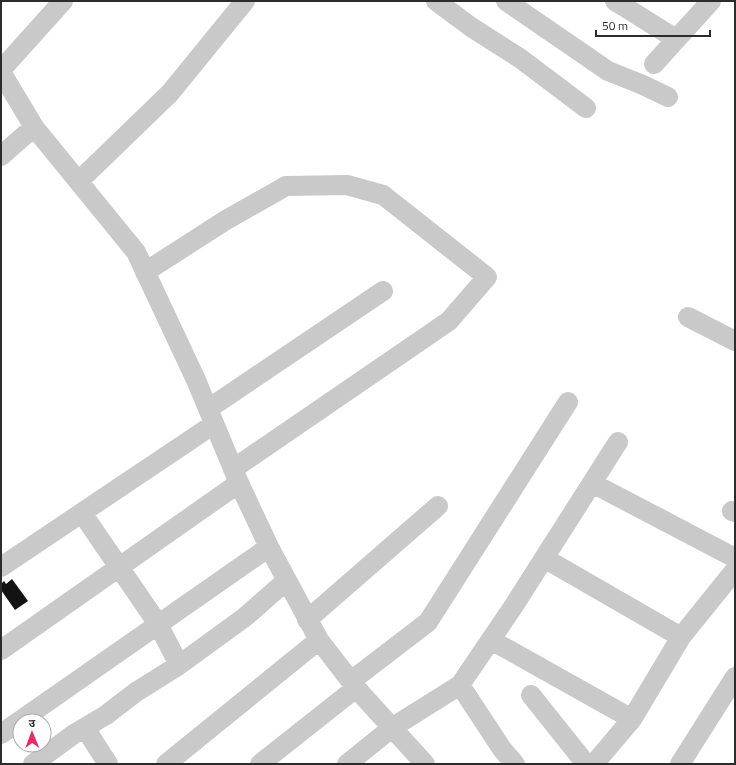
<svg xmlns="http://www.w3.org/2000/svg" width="736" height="765" font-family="'Titillium Web','Noto Sans Devanagari',sans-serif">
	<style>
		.building { fill: #131313 }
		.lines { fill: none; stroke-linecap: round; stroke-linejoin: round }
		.minor { stroke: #c9c9c9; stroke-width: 20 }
	</style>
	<rect width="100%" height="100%" fill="#fff"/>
	<path class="building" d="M12,579L28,601L15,610L1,590V584L4,581L6,584Z"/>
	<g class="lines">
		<path class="minor" d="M436,1L471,27L521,59L586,108
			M506,1L608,71L643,85L668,97
			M615,1L676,39
			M654,64L711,1
			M1,70L63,1
			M1,72L34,127L136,252L196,380L239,483L269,547L319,640L356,688L425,764
			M1,156L34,127
			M79,181L170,93L245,1
			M145,272L226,220L286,186L347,185L383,195L487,277L449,321L233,469
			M688,317L735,341
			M208,409L383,291
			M592,483L735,558
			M732,511L735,512
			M82,513L158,624L179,665
			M544,558L681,637L735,570
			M1,567L214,424
			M307,620L438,506
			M491,640L632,719
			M1,650L239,483
			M351,681L428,622L568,402
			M460,685L502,749L515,764
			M531,695L586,764
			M85,728L108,764
			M1,734L269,547
			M33,764L74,734L106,715L136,692L179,665L245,617L286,581
			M166,764L319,640
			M260,764L356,688
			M347,764L393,727L460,685L515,604L618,442
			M594,764L632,719L681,637
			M680,764L735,677"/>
	</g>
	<rect width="736" height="765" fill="none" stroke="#2c2c2c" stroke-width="4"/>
	<g transform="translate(32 733) rotate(359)"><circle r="19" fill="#ffffff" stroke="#ababab"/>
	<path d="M0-3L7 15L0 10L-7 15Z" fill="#e42c65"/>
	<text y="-6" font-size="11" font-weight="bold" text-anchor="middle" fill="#2c2c2c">उ</text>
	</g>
	<path d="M596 30v6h114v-6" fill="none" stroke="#2c2c2c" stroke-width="2"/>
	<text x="602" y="30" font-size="12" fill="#2c2c2c" stroke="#ffffff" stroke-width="3" paint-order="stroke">50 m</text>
</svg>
